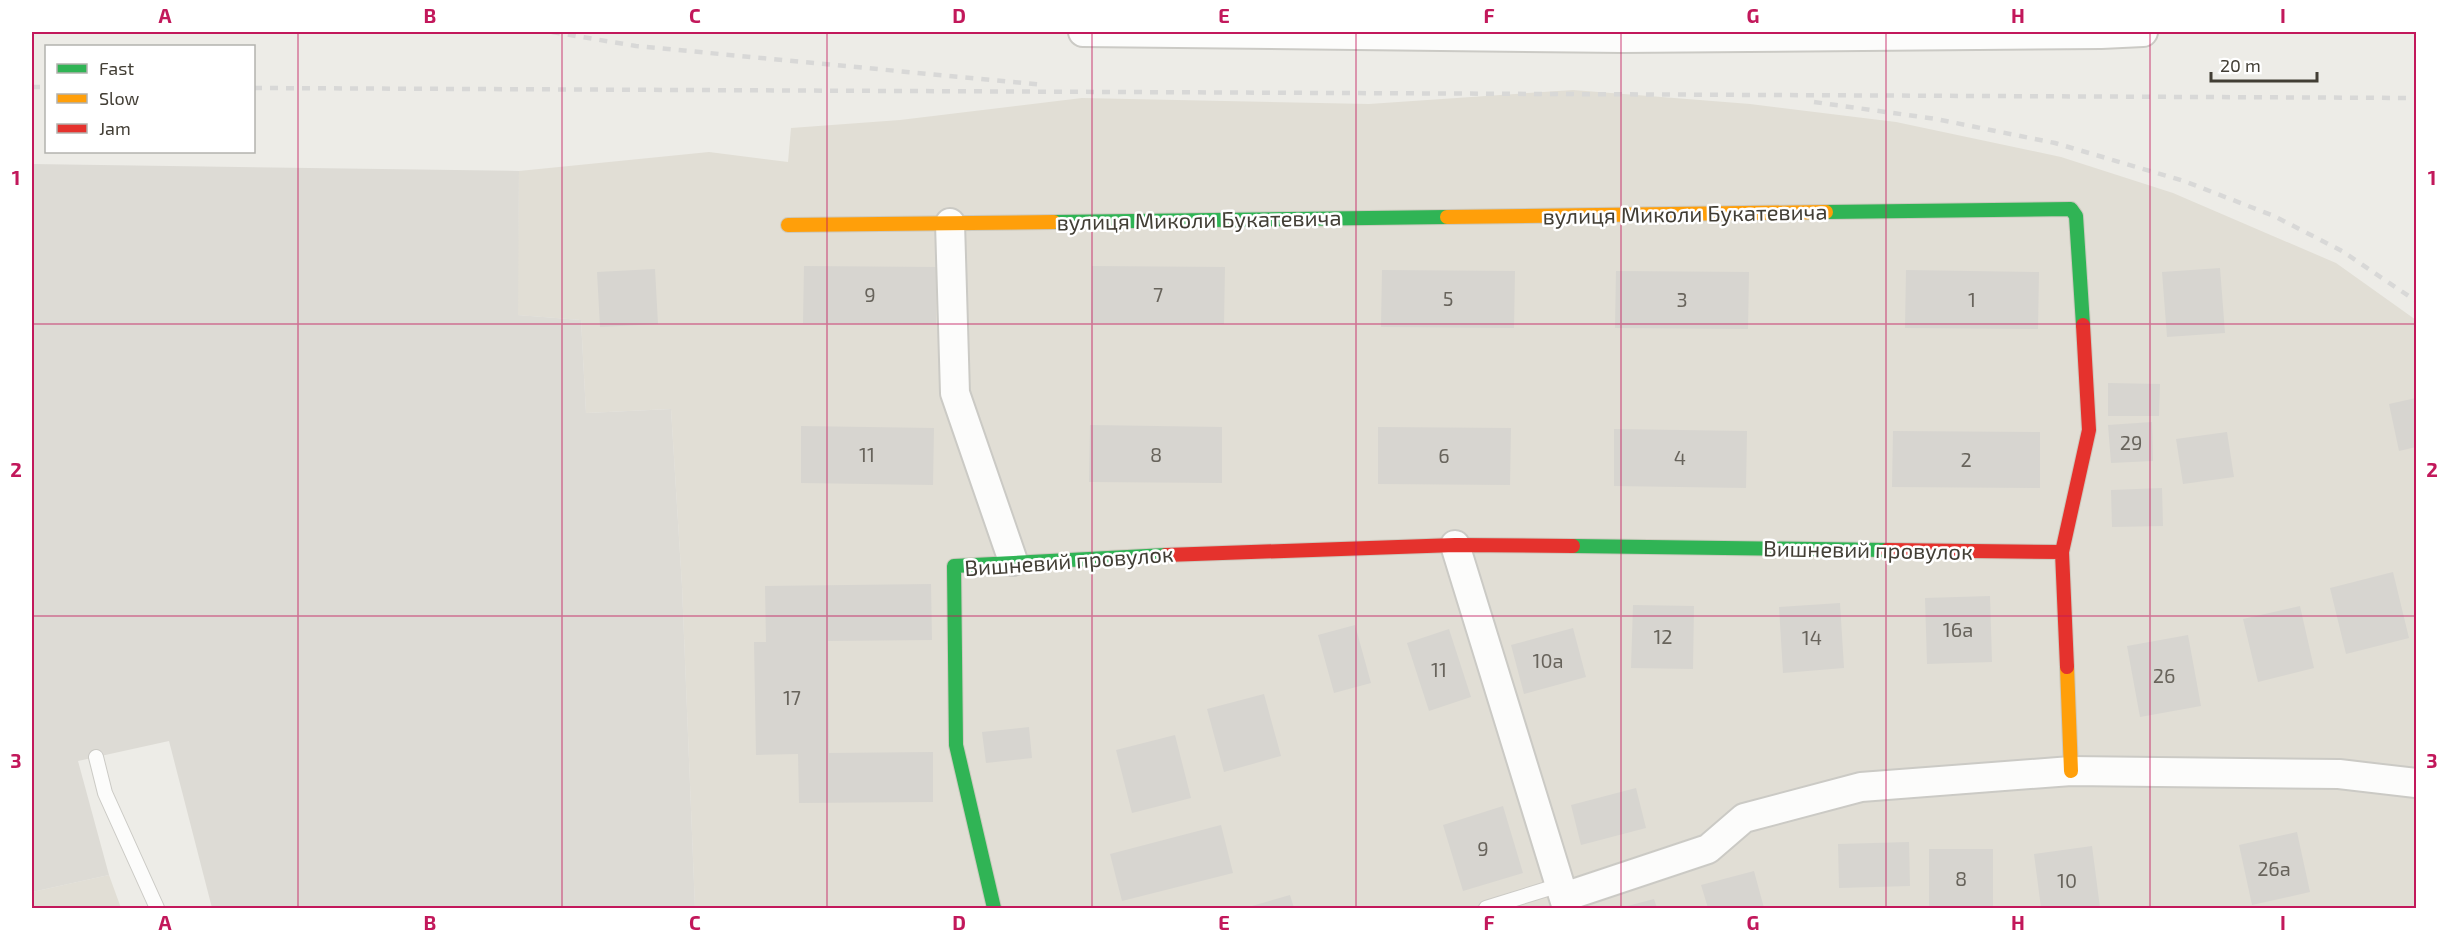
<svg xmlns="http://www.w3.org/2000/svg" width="2448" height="940" font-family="'Exo 2',sans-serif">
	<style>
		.residential { fill: #e1ded5 }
		.industrial { fill: #dddbd5 }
		.building { fill: #d7d5d0 }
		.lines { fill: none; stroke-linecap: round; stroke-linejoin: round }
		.lane-casing { stroke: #cbcac5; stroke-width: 16 }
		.street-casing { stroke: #cbcac5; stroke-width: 32 }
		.fast-casing { stroke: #ccc9be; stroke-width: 16 }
		.slow-casing { stroke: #ccc9be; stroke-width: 16 }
		.jam-casing { stroke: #ccc9be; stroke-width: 16 }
		.lane { stroke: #fcfcfb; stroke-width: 14 }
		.street { stroke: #fcfcfb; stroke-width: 28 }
		.fast { stroke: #30b455; stroke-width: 14 }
		.slow { stroke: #ff9f0a; stroke-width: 14 }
		.jam { stroke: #e5322d; stroke-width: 14 }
		.rail { stroke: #d8d8d7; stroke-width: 4.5; stroke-dasharray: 8 8; stroke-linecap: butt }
		.grid { fill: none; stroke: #c2185b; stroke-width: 1.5; stroke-opacity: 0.55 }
		.labels { text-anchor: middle; stroke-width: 5; stroke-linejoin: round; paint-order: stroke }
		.number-label { font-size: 20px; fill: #68645c }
		.street-label { font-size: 22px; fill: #423e35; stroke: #fff }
		.neatline { fill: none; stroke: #c2185b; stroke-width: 2 }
		.grid-label { font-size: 20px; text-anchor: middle; font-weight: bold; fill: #c2185b }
	</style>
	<rect width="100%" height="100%" fill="#edece7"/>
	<path class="residential" d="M1573,90L1750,104L1896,122L2061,157L2173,193L2336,263L2416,320V908H695L682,586L671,409L586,413L581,320L517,315L519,171L709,152L788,162L791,128L900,120L1082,98L1369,104Z
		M109,875L121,908H32V892Z"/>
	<path class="industrial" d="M32,164L519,171L518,315L581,320L586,413L671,409L682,586L695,908H212L169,741L78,761L109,875L32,892Z"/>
	<path class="building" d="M804,266L936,267V324L803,323Z
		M1092,266L1225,267L1224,324L1091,323Z
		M2220,268L2225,333L2167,337L2162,272Z
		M655,269L658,324L600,327L597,272Z
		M1382,270L1515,271L1514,328L1381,327Z
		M1906,270L2039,272L2038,329L1905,328Z
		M1616,271L1749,272L1748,329L1615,328Z
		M2108,383L2160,384L2159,416H2108Z
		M2416,398V447L2399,451L2389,404Z
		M2152,422L2153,461L2111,463L2108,425Z
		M1090,425L1222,427V483L1089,482Z
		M801,426L934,428L933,485L801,483Z
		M1378,427L1511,428L1510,485L1378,484Z
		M1614,429L1747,431L1746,488L1614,486Z
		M1893,431L2040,432V488L1892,487Z
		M2227,432L2234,477L2183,484L2176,439Z
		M2162,488L2163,526L2112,527L2111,490Z
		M2393,572L2409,638L2346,654L2330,588Z
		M931,584L932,640L828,641L829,753L933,752V802L799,803L798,754L756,755L754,642H766L765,586Z
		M1990,596L1992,662L1927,664L1925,598Z
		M1840,603L1844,668L1783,673L1779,607Z
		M1633,605L1694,606L1693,669L1631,668Z
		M2300,606L2314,668L2258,682L2243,619Z
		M1355,625L1371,683L1334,693L1318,635Z
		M1573,628L1586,677L1524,694L1511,645Z
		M1449,629L1471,697L1429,711L1407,643Z
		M2188,635L2201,706L2140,717L2127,646Z
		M1264,694L1281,756L1224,772L1207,709Z
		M1029,727L1032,758L986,763L982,732Z
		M1175,735L1191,798L1132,813L1116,750Z
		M1636,788L1646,828L1581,845L1571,805Z
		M1503,806L1523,873L1463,891L1443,825Z
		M1221,825L1233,873L1122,901L1110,854Z
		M2297,832L2310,892L2252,905L2239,845Z
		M1909,842L1910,886L1839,888L1838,844Z
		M2092,846L2100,908H2041L2034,854Z
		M1929,849H1993V908H1929Z
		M1754,871L1764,908H1708L1701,885Z
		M1290,895L1294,908H1245Z
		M1654,899L1657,908H1620Z"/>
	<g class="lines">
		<g class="lane-casing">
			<path id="lane" d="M96,757L105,793L157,908
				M1486,908L1560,885"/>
		</g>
		<g class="street-casing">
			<path id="street" d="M1083,32L1623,38L2101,34L2143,32
				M950,223L955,393L1013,561
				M1455,545L1567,908
				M1564,897L1708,849L1744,818L1861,787L2071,771L2339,774L2416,783"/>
		</g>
		<g class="fast-casing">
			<path id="fast" d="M1826,212L2071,209L2076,216L2083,325
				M1054,222L1447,217
				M1573,546L1887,550
				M994,908L956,745L954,566L1166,555"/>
		</g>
		<g class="slow-casing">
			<path id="slow" d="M1447,217L1826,212
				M788,225L1054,222
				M2067,667L2071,771"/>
		</g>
		<g class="jam-casing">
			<path id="jam" d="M1887,550L2062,552L2067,667
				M2062,552L2089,430L2083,325
				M1166,555L1455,545L1573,546"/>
		</g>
		<use href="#lane" class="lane"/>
		<use href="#street" class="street"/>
		<use href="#fast" class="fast"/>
		<use href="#slow" class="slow"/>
		<use href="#jam" class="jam"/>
		<path class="rail" d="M552,32L636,46L1044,85
			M32,87H46
			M254,88L2416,98
			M1814,102L1936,119L2055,143L2184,181L2274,216L2342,251L2416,301"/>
	</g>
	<path class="grid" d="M298,32V908M562,32V908M827,32V908M1092,32V908M1356,32V908M1621,32V908M1886,32V908M2150,32V908M32,324H2416M32,616H2416"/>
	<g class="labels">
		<g class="number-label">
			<text x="870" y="302">9</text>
			<text x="1158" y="302">7</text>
			<text x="1448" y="306">5</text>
			<text x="1682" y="307">3</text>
			<text x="1972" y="307">1</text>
			<text x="2131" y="450">29</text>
			<text x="867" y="462">11</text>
			<text x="1156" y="462">8</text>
			<text x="1444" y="463">6</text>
			<text x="1680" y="465">4</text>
			<text x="1966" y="467">2</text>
			<text x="1958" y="637">16а</text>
			<text x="1663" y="644">12</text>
			<text x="1812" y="645">14</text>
			<text x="1548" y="668">10а</text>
			<text x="1439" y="677">11</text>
			<text x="2164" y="683">26</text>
			<text x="792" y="705">17</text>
			<text x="1483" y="856">9</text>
			<text x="2274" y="876">26а</text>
			<text x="1961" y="886">8</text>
			<text x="2067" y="888">10</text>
		</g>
		<g class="street-label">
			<text transform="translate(1685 214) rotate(-1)" y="8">вулиця Миколи Букатевича</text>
			<text transform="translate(1199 220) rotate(-1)" y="8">вулиця Миколи Букатевича</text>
			<text transform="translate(1868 550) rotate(1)" y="8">Вишневий провулок</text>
			<text transform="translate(1069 561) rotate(-4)" y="8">Вишневий провулок</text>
		</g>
	</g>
	<rect width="2448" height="940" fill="none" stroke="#ffffff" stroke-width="66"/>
	<rect x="45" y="45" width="210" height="108" fill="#ffffff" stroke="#b3b2ae" stroke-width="1.5"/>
	<rect x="57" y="64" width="30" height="9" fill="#30b455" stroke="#b3b2ae" stroke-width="1.5"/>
	<text x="99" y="75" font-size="18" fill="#423e35">Fast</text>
	<rect x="57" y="94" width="30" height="9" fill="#ff9f0a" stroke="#b3b2ae" stroke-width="1.5"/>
	<text x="99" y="105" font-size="18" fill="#423e35">Slow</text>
	<rect x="57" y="124" width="30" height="9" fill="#e5322d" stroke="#b3b2ae" stroke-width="1.5"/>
	<text x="99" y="135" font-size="18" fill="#423e35">Jam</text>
	<path d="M2211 72v9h106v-9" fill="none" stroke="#423e35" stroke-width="3"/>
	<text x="2220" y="72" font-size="18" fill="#423e35" stroke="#ffffff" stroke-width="4.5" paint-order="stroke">20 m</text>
	<rect x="33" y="33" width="2382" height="874" class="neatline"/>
	<g class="grid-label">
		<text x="165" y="23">A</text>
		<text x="430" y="23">B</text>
		<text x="695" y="23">C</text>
		<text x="959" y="23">D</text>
		<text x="1224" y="23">E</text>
		<text x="1489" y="23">F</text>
		<text x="1753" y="23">G</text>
		<text x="2018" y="23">H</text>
		<text x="2283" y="23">I</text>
		<text x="16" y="185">1</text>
		<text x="2432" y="185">1</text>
		<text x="16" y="477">2</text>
		<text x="2432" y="477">2</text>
		<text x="16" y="768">3</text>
		<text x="2432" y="768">3</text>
		<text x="165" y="930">A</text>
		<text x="430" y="930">B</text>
		<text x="695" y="930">C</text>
		<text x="959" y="930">D</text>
		<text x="1224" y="930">E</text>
		<text x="1489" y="930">F</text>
		<text x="1753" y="930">G</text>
		<text x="2018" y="930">H</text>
		<text x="2283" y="930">I</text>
	</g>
</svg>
